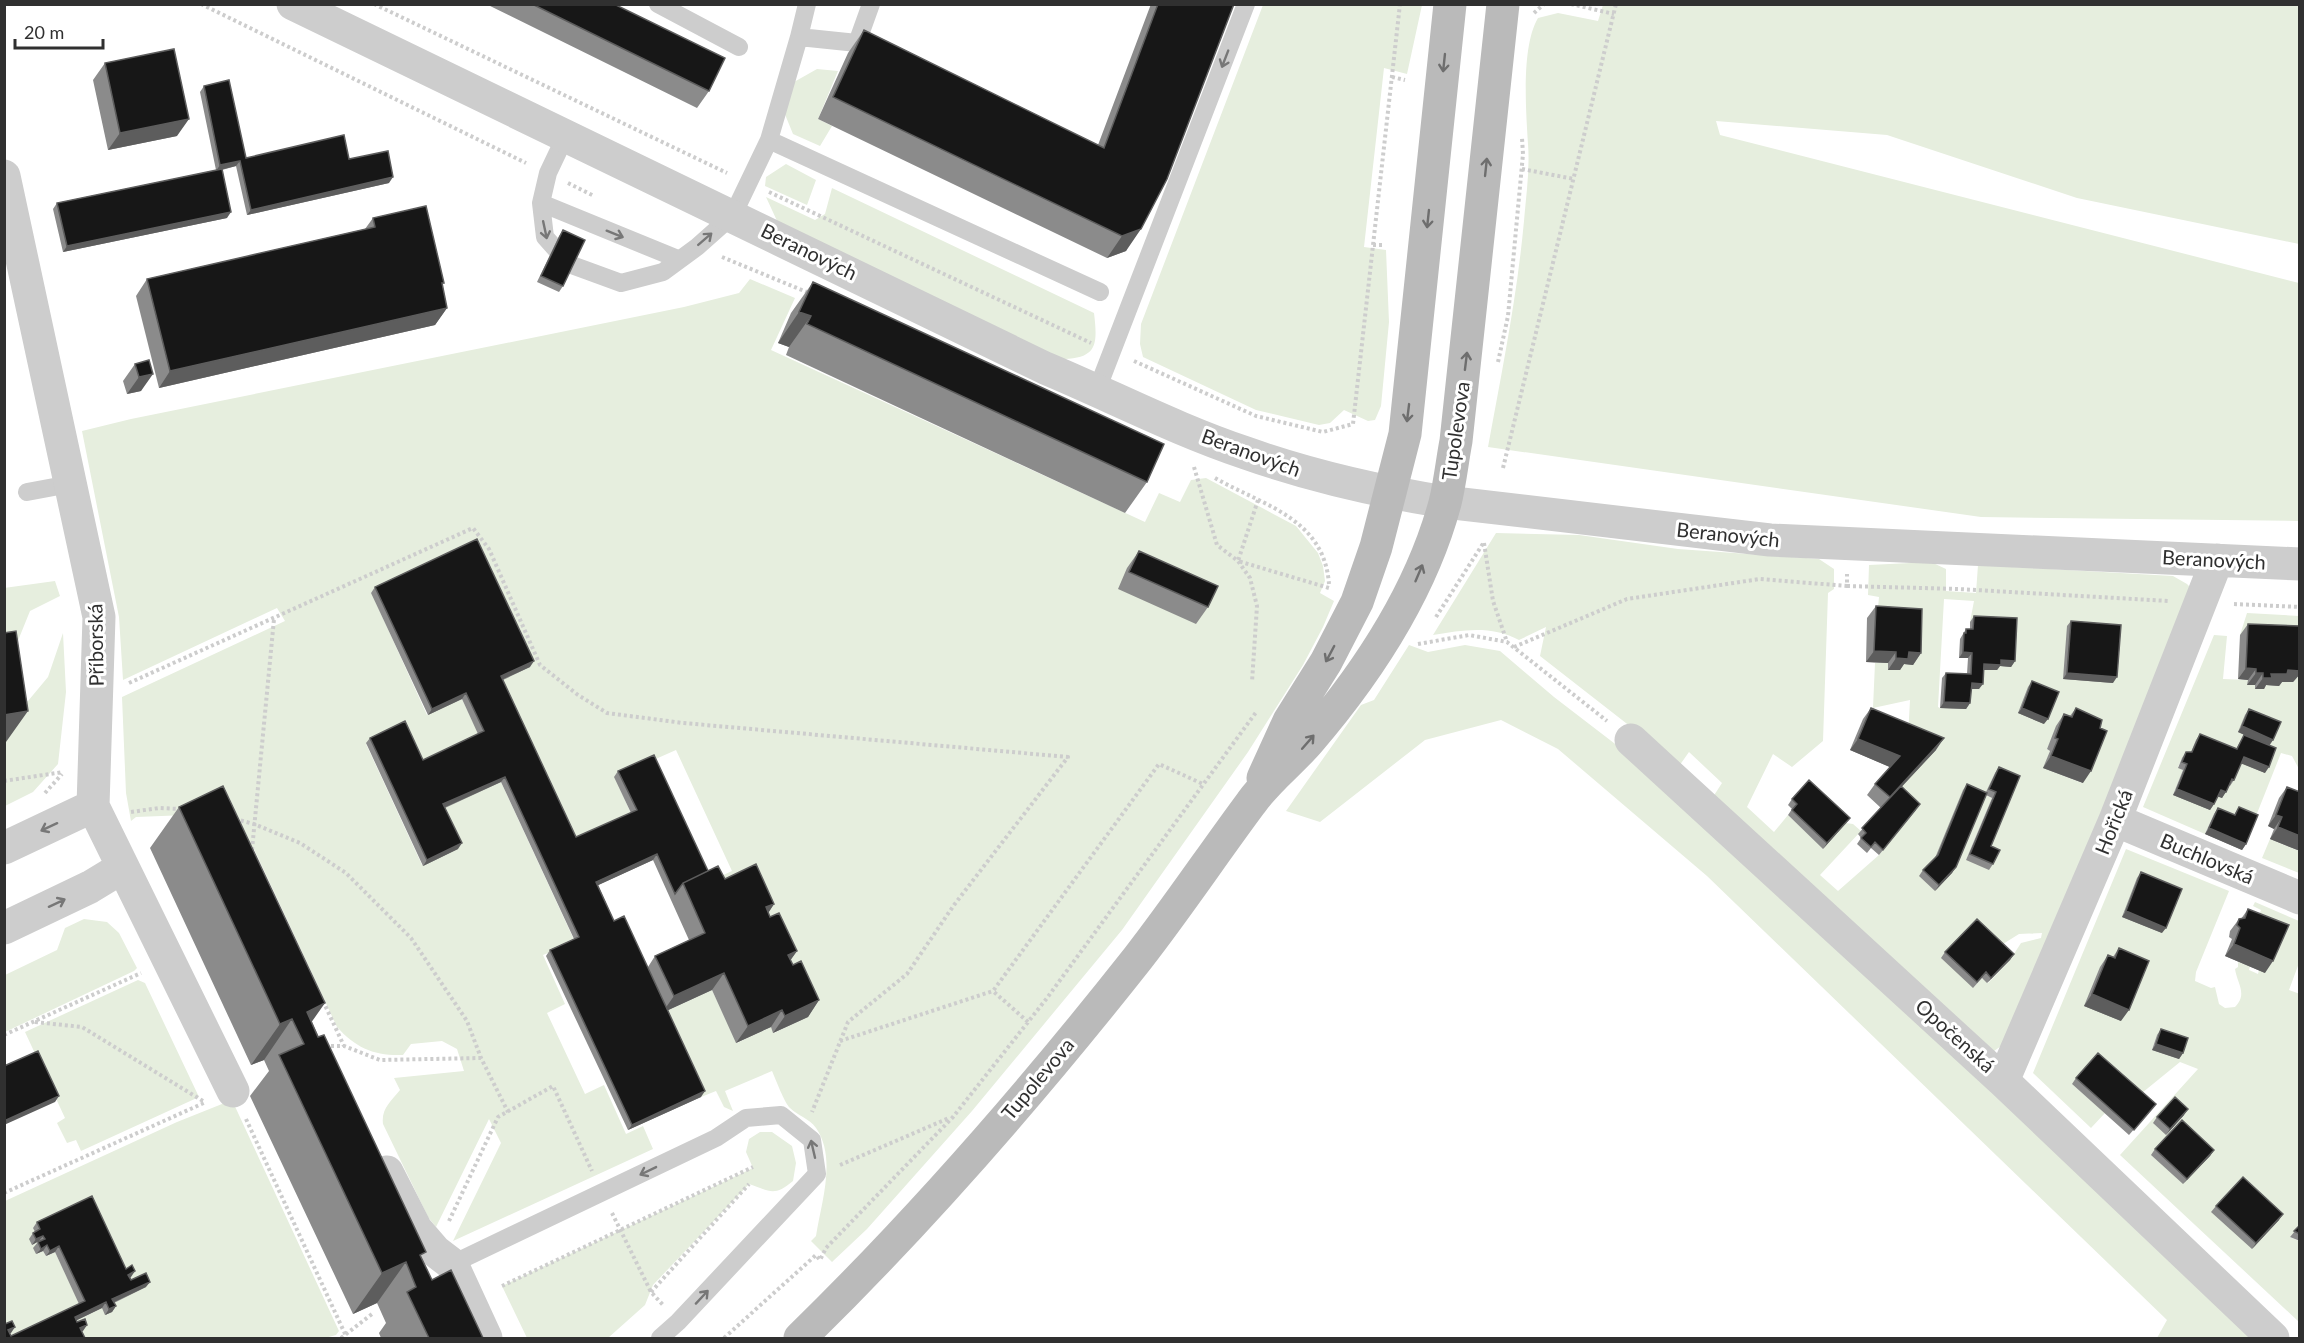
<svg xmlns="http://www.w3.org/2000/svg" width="2304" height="1343" font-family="Lato,sans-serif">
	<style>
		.green { fill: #e6eede; fill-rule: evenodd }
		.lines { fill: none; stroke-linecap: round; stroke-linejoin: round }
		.path { stroke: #cdcdcd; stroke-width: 4; stroke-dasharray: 3 3; stroke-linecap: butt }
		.service { stroke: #cdcdcd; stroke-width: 18 }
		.minor { stroke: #cdcdcd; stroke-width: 33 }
		.tertiary { stroke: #cdcdcd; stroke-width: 33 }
		.secondary { stroke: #bababa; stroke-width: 33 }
		.wall { fill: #8b8b8b; fill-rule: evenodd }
		.shaded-wall { fill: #5d5d5d }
		.building { fill: #171717; stroke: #5d5d5d; stroke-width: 1.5 }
		.oneway { stroke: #777 }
		.oneway2 { stroke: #6e6e6e }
		.labels { text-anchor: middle; stroke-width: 6; stroke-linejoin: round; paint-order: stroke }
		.street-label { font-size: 20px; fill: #303030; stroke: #fff }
	</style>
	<rect width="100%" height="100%" fill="#fff"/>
	<path class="green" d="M1263,5H1422L1407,74L1384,68L1364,247L1386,250L1389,322L1381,406L1375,420L1368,421L1344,410L1330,423L1319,425L1256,410L1143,357L1140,344L1141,324Z
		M1603,5H2299V244L2077,198L1887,135L1716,121L1720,135L2299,283V521L1981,517L1488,447C1502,371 1517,297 1524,221C1526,196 1530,170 1528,144C1526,110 1521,47 1538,18L1558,13L1598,21Z
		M817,69L838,71L818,119L832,126L820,146L793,134L784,112L794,82Z
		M786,164L816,180L807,205L765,186L766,177Z
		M832,188L1094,313C1098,346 1097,359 1059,359L778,223L766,197L815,220L825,214Z
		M750,279L795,298L771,350L1145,522L1159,493L1180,502L1191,480L1206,478L1296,526L1318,553L1323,566L1325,581L1320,593L1334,601L1323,627L1303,665L1248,752L1122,930L972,1111L867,1229L832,1262L811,1241L816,1236C821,1203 837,1158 816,1128C809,1118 798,1116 790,1108C784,1102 776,1080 772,1071L725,1091L733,1111L724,1107L716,1091L701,1097L662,1013L712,990L737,1043L771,1027L774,1033L807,1017L706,883L732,871L676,750L615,777L632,816L572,843L497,682L529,667L371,592L427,715L462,699L480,737L419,766L366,744L422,865L457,849L439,810L501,782L575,942L543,955L565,1004L547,1013L585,1094L604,1085L626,1134L643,1126L653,1149L453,1241L501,1143L489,1119L436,1227L428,1217L383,1124C381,1109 391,1101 400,1090L394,1078L464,1071L457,1049L442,1041L411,1044L403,1055C374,1056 356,1048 337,1027L253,847L244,851L187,815L136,817L131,821L126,793L122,697L285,621L277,608L123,680L119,617L82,431L131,419L684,307L739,293Z
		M1496,533L1579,535L1678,549L1819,559L1834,569V589L1828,593L1823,741L1792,767L1773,754L1747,807L1774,832L1788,815L1823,848L1846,823L1853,824L1861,831L1820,875L1838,891L1879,855L1916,810L1897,792L1908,737L1910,700L1873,708L1875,663H1888V670H1900L1877,618L1879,597L1868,595L1869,565L1931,562L1946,569V591L1976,593L1978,565L2173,576L2187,584L2194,591L2004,1044L1994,1051L1711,800L1722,783L1689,752L1677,769L1640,734L1540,656L1546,627L1519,640C1491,625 1463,630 1433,635ZM1944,599L1974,601L1970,622L2013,624L1996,670H1980L1968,689L1940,708L1938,707ZM2057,726L2082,783L2044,768L2050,751L2047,749ZM1995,773L1987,851L1966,860L1992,798L1985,795ZM2042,933L2041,938L2021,943L2010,960L1988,983L1982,978L1973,988L2003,944L2019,934Z
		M55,581L60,596L30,611L13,653L4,657V588Z
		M2247,613L2299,616V769L2292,756L2281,753L2254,821L2235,813L2231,821L2214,814L2205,834L2143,807L2214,635L2227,636L2223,679L2248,680L2255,685L2256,689H2263L2295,638L2240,635ZM2233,755L2230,786L2228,785L2216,796L2173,795L2183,770L2178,767L2182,758Z
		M63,633L66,692L58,764L33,792L5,806V706L28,701L48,677Z
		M1409,645L1428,652L1465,645L1500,651L1554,697L1623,750L2260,1338H2157L2167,1320L1707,876L1558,749L1501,720L1425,740L1320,822L1286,811L1361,705L1374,700Z
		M2270,839L2299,851V873L2262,858Z
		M2126,849L2229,891L2196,972L2195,981L2211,988L2215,987L2219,1004L2225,1008L2235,1007C2248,994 2237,983 2235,969L2238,967V962L2250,966L2249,970L2258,974L2259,970L2257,920L2261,910L2253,906L2255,902L2299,921V963L2289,990L2300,994V1227L2290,1237L2299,1241V1322L2120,1155L2198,1069L2180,1062L2137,1097L2072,1084L2105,1113L2091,1128L2033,1073ZM2157,1035L2179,1059L2152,1050Z
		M84,919L107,922L119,933L137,968L134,971L5,1032V975L57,950L65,928Z
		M138,980L145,983L199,1097L81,1151L76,1140L67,1143L57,1123L65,1118L25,1032Z
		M232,1100L339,1331L336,1335L325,1338H78L71,1323L108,1305L127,1286L33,1227L36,1235L32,1245L39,1241L41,1245L36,1254L43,1251L46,1256L55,1252L81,1307L13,1338L5,1329V1201L177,1122Z
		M760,1132H772L792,1146L796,1163L793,1181C774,1197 770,1191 749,1184L653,1285L645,1305L608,1338H527L502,1286L753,1168L746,1152L749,1139Z"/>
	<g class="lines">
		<path class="path" d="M201,4L526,163
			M374,4L727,173
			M1571,4L1614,14
			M1534,13L1544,4
			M1392,77L1405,80
			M1522,169L1574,179
			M568,183L594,196
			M769,192L1091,343
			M1373,245H1385
			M722,257L809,293
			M1134,361L1256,416L1323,432L1353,424L1400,4
			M1498,362L1508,316L1523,154L1522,138
			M1194,467L1217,545L1238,561L1250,578L1257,606L1252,682
			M1503,468L1616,4
			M1215,478C1264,506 1324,518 1329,584
			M1258,500L1238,561L1329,588
			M1484,543L1493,601L1507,642
			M1847,586L1958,589L2169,601
			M2234,604L2300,607
			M1436,617L1484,542
			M1418,644L1469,635L1507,642L1607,721
			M1514,647L1627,599L1760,579L1847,586V574
			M129,683L473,528L489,549L540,665L578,695L607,713L683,723L1068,757L954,905L907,974L848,1022L812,1112
			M4,781L63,772
			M45,793L62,774
			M131,812L159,808L180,809
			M235,819L254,824L300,843L346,873L411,938L467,1021L481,1058L508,1112
			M252,850L274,619
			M323,1001L344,1046
			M35,1022L82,1027L203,1101
			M1028,1022L993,991L1159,764L1203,784
			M4,1035L141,973
			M840,1041L993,991
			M325,1046H344L380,1060L481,1058
			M246,1119L346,1336
			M840,1165L949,1118
			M4,1193L206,1102
			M612,1213L651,1292L663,1305
			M449,1221L498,1117L553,1086L592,1171
			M502,1286L753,1167
			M651,1292L749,1184
			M341,1338L372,1314
			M724,1338L816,1255L820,1260L826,1248L953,1117L1047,998L1257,711"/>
		<path class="service" d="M658,4L739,47
			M799,37L807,4
			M857,43L871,4
			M566,135L548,173L541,203L545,237L569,264L621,283L663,272L697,247L733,215L769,140L799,37L857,43L876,52
			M769,140L1100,292
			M541,203L678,259
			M1097,390L1246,4
			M27,492L70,484
			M452,1264L716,1138L746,1118L781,1115L812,1140L817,1174L678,1322L660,1338"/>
		<path class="minor" d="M4,176L99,617L93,806L233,1091
			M1445,502L1770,540L2300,564
			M1631,740L2003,1081L2273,1338
			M2115,820L2300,898
			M4,848L93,806
			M4,928L90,887L123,867
			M2003,1081L2115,820L2217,560
			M387,1172L416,1229L435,1251L452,1264L486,1338"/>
		<path class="tertiary" d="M293,4L1045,368C1112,396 1177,430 1246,453C1311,476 1377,491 1445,502"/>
		<path class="secondary" d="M1263,778L1289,721L1326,662L1357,602L1376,547L1405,434L1450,4
			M800,1338C921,1220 1033,1091 1138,958C1177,908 1213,854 1251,803C1267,780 1291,762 1309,741C1369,671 1421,592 1445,503C1450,483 1452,462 1456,441L1503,4"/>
	</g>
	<path class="wall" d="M486,4H614L709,91L697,108Z
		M1151,4H1234L1126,251L1107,258L818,119L848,53L864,30L1098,145Z
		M105,63L177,136L108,150L93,80Z
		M204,86L246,158L349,159L389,183L247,215L236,166L222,170L227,218L63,252L53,209L57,203L216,170L200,92Z
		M373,218L444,283L442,285L447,308L435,325L159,388L136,296L147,279L365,229Z
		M563,230V286L559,292L537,282L559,236Z
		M813,282L1147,482L1125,513L786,355L789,347L778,343L791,313Z
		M149,360L141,391L127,394L123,381L135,364Z
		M1139,551L1208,607L1196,624L1118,589L1127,568Z
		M375,587L530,667L503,680L576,837L631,813L614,777L618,771L708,871L774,904L768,913L770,917L797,951L790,960L793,965L819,1000L808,1017L773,1033L771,1027L736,1043L712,990L668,1010L701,1097L628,1130L546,956L550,950L574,939L501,782L445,808L458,849L423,866L366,743L370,738L423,760L478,734L462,699L428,715L371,593ZM653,860L689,940L655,956L648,967L614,921L598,885Z
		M1876,606L1921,653L1913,665L1904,664L1900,670H1888V663L1866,662L1867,618Z
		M1974,616L2015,661L2011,667L2000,666L1997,670H1984L1979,689H1971L1970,703L1966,709L1940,708L1942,678L1946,673L1967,674L1968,658H1959L1960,639L1966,629H1970V622Z
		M2071,621L2113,683L2063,679L2067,626Z
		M2248,624L2300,626V674L2293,682H2282L2279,686L2266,685L2264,689H2255V685H2247L2248,680L2238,679L2240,635Z
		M2032,681L2044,724L2018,713L2028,687Z
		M1871,708L1936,750L1901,787L1916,810L1879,855L1871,848L1867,853L1857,844L1861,838L1858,834L1881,808L1867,795L1875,784L1890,767L1850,750L1863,719Z
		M2076,708L2083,783L2043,768L2050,751L2047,749L2056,726L2064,714L2070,716Z
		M2249,709L2273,740L2269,745L2265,773L2241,763L2234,780L2230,786L2229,785L2222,798L2218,796L2214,804L2210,810L2173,795L2183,770L2178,768L2182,758L2186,752H2191L2196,740L2200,734L2236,749L2244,735L2254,739L2238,732L2245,715Z
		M1999,767L1991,846L1993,864L1989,870L1966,860L1992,798L1986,795L1952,873L1935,891L1919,876L1923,870L1935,858L1963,790L1967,784L1986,792L1995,773Z
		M2287,787L2300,792V851L2270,839L2274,829L2268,826L2279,798Z
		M1792,799L1850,818L1823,849L1788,815L1792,809L1788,805Z
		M179,807L312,1022L432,1280L483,1338H381L379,1333L386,1323L377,1303L353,1314L250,1096L269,1071L264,1060L251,1065L150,848Z
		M2239,807L2246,844L2242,850L2205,834L2214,814L2218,808L2234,815Z
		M2141,872L2162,933L2122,917L2137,878Z
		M2248,909L2265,973L2225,956L2232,939L2229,937L2230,931L2239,919H2241Z
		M2119,948L2121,1021L2084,1006L2100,967L2108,955L2113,957Z
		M1945,952L2014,954L2010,960L1987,983L1982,978L1973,988L1941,958Z
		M2161,1029L2183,1053L2179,1059L2152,1050L2157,1035Z
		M2076,1078L2156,1104L2129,1135L2072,1084Z
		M2184,1115L2166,1135L2153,1123L2157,1117Z
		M2155,1149L2214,1150L2210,1156L2183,1184L2151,1155Z
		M2216,1206L2279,1220L2252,1249L2211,1212Z
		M37,1222L126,1269L131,1277L130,1278L131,1280L146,1287L114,1303L116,1306L112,1312L105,1315L102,1308L77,1320V1322L87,1325L82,1331L85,1338H4V1322L11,1333H10L11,1336L79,1304L55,1252L46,1256L43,1251L36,1254L33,1248L38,1242L39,1241L32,1245L29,1239L33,1233L35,1232L33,1228Z
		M2300,1225V1241L2290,1237Z"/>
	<path class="shaded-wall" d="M189,119L177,136L108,150L120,133Z
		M240,161L236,166L216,171L220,165Z
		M393,177L389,183L247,215L251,210Z
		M231,212L227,218L63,252L67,246Z
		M1141,229L1126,251L1107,258L1122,236Z
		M447,308L435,325L159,388L170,371Z
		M799,312L811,316L789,347L778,343Z
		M153,374L141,391L127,394L139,377Z
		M1874,651L1896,652L1888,663L1866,662Z
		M1909,652L1921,653L1913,665L1904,664L1900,670H1888L1896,658Z
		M1963,652L1972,653L1968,658H1959Z
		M2001,660L2015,661L2011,667L2000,666L1997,670H1980L1984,664Z
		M534,661L530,667L497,682L501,676Z
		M2246,668L2256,669L2248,680L2238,679Z
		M2288,670L2300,671V674L2293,682H2282L2279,686L2266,685L2264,689H2255L2263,678L2271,674Z
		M2067,673L2117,677L2113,683L2063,679Z
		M2256,673H2263L2255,685H2247Z
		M1972,683L1983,684L1979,689H1968Z
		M466,693L462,699L428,715L432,709Z
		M1944,702L1970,703L1966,709L1940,708Z
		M2022,708L2048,719L2044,724L2018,713Z
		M28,711L6,742H4V715Z
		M2242,726L2273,740L2269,746L2238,732Z
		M1944,738L1936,750L1882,808L1890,797Z
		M1858,739L1900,756L1892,768L1850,750Z
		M2051,756L2091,771L2083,783L2043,768Z
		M2244,757L2269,767L2265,773L2240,763Z
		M505,777L501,782L439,810L443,804Z
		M2177,789L2214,804L2210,810L2173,795Z
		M2221,790L2226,792L2222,798L2216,796Z
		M2276,815L2282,817L2274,829L2268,826Z
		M1850,818L1846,823L1823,849L1827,843Z
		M2278,827L2300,836V851L2270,839Z
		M2209,828L2246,844L2242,850L2205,834Z
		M462,843L458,849L423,866L427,860Z
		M657,854L653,860L592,888L596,882Z
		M1956,867L1952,873L1935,891L1939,885Z
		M774,904L763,921L766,907Z
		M2126,911L2166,928L2162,933L2122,917Z
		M2234,944L2273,961L2265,973L2225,956Z
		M797,951L785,968L788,955Z
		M2014,954L2010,960L1987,983L1991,978Z
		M724,973L712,990L662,1013L674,996Z
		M2092,994L2129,1010L2121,1021L2084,1006Z
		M819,1000L808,1017L773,1033L785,1016Z
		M325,1003L301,1037L307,1012Z
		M782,1010L771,1027L736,1043L748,1026Z
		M292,1019L264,1060L251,1065L280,1024Z
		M2156,1044L2183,1053L2179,1059L2152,1050Z
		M705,1091L701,1097L628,1130L632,1125Z
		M59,1096L55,1102L4,1125V1121Z
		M2188,1109L2184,1115L2166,1135L2170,1129Z
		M2214,1150L2210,1156L2183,1184L2187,1179Z
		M2283,1214L2279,1220L2252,1249L2256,1243Z
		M43,1236L39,1241L32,1245L36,1239Z
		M47,1245L43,1251L36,1254L41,1249Z
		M59,1246L55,1252L46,1256L50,1251Z
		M406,1262L377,1303L353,1314L382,1273Z
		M135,1271L131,1277L124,1281L128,1275Z
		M150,1282L146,1287L108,1305L112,1299Z
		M106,1302L102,1308L71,1323L75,1317Z
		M116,1306L112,1312L105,1315L109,1309Z
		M87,1325L83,1331L76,1334L80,1328Z
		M15,1327L11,1333L4,1336L8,1330Z"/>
	<path class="building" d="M532,4H614L725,58L709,91Z
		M1158,4H1234L1167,179L1141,229L1122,236L833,97L864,30L1104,148Z
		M174,49L189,119L120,133L105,63Z
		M229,80L246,158L344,135L349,159L388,151L393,177L251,210L240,161L220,165L204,86Z
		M222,169L231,212L67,246L57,203Z
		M426,206L444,283H442L447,308L170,371L147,279L375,227L373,218Z
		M563,230L585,240L563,286L541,276Z
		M813,282L1164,444L1147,482L807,324L811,316L799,312Z
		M149,360L153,374L139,377L135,364Z
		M477,539L534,661L501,676L576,837L637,810L618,771L654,755L708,871L683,883L675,894L657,854L596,882L614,921L624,916L705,1091L632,1125L550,950L579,937L505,777L443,804L462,843L427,860L370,738L405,721L423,760L484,731L466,693L432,709L375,587Z
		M1139,551L1218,586L1208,607L1129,572Z
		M1876,606L1922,609L1921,653L1909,652L1908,659L1896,658V652L1874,651Z
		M1974,616L2017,618L2015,661L2001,660V665L1984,664L1983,684L1972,683L1970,703L1944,702L1946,673L1971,674L1972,653L1963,652L1964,633H1966V629H1973Z
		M2071,621L2121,625L2117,677L2067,673Z
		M2248,624L2300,626V671L2288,670L2287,674H2271L2272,678H2263V673H2256V669L2246,668Z
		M16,631L28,711L4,715V633Z
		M2032,681L2059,692L2048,719L2022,708Z
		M1871,708L1944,738L1890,797L1875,784L1900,756L1858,739Z
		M2076,708L2102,720L2100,728L2107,731L2091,771L2051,756L2058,739L2055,738L2064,714L2072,717Z
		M2249,709L2281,722L2273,740L2242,726Z
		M2200,734L2237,749L2244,735L2276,748L2269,767L2244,757L2234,780L2232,779L2226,792L2221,790L2214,804L2177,789L2187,764L2182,762L2186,752H2192Z
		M1999,767L2020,776L1991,846L2000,850L1993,864L1970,854L1996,792L1989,789Z
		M1809,780L1850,818L1827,843L1792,810L1797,804L1792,799Z
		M1967,784L1987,793L1956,867L1939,885L1923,870L1938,855Z
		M223,786L325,1003L307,1012L318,1037L324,1035L426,1252L420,1255L432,1280L451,1270L483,1338H429L407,1292L416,1287L406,1262L382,1273L279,1055L304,1044L292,1019L280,1024L179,807Z
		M1901,786L1920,804L1883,850L1875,842L1871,847L1861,838L1866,833L1862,828Z
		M2287,787L2300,792V836L2278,827L2282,817L2276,815Z
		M2239,807L2258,815L2246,844L2209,828L2218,808L2235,815Z
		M756,864L774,904L766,907L770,917L779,913L797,951L788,955L793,965L801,961L819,1000L785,1016L782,1010L748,1026L724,973L674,996L655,956L705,933L683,883L718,866L725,879Z
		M2141,872L2182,889L2166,928L2126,911Z
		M2248,909L2289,925L2273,961L2234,944L2240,928L2237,925L2239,919L2245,918Z
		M1977,919L2014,954L1991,978L1986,972L1977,982L1945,952Z
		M2119,948L2149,961L2129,1010L2092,994L2108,955L2115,958Z
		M2161,1029L2188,1038L2183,1053L2156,1044Z
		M38,1051L59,1096L4,1121V1066Z
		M2098,1053L2156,1104L2134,1130L2076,1078Z
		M2175,1097L2188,1109L2170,1129L2157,1117Z
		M2182,1120L2214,1150L2187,1179L2155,1149Z
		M2243,1177L2283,1214L2256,1243L2216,1206Z
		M92,1196L126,1269L132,1265L135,1271L128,1275L131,1280L146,1273L150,1282L112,1299L116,1306L109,1309L106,1302L75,1317L77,1322L85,1319L87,1325L80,1328L85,1338H4V1322L5,1324L12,1321L15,1327L8,1330L11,1336L85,1301L59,1246L50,1251L47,1245L41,1249L38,1242L45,1239L43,1236L36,1239L33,1233L40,1229L37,1222Z
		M2300,1225V1234L2294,1231Z"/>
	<defs><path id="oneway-shaft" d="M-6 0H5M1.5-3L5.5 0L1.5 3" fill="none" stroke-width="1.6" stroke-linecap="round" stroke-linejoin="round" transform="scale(1.5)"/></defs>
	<g class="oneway">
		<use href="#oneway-shaft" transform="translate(1225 59) rotate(111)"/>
		<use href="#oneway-shaft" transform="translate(545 230) rotate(78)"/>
		<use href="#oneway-shaft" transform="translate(615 234) rotate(22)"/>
		<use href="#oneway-shaft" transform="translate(705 239) rotate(-41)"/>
		<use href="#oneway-shaft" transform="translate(49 827) rotate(155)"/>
		<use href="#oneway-shaft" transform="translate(57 903) rotate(-25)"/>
		<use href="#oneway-shaft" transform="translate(813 1149) rotate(-103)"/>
		<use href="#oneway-shaft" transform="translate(648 1171) rotate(154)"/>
		<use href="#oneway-shaft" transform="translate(702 1297) rotate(-47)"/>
	</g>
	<g class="oneway2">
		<use href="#oneway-shaft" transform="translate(1444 63) rotate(96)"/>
		<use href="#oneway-shaft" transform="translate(1486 167) rotate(-84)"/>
		<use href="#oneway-shaft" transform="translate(1428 219) rotate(96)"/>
		<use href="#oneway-shaft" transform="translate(1466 361) rotate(-83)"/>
		<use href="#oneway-shaft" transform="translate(1408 413) rotate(97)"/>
		<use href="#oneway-shaft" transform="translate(1419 573) rotate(-67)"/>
		<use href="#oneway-shaft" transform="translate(1330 654) rotate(118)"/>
		<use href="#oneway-shaft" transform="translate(1308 742) rotate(-49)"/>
	</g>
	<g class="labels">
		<g class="street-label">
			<text transform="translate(809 252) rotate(26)" y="7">Beranových</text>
			<text transform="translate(1456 431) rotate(-82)" y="7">Tupolevova</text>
			<text transform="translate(1251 453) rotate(20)" y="7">Beranových</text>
			<text transform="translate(1728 535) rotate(6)" y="7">Beranových</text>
			<text transform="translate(2214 560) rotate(3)" y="7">Beranových</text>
			<text transform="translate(96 645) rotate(-91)" y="7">Příborská</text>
			<text transform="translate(2114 822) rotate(-68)" y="7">Hořická</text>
			<text transform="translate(2207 859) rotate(23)" y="7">Buchlovská</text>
			<text transform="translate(1955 1036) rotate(42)" y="7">Opočenská</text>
			<text transform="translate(1038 1079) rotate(-50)" y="7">Tupolevova</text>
		</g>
	</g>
	<rect width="2304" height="1343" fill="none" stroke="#303030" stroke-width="12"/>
	<path d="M15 39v9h88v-9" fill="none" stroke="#303030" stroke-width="3"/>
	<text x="24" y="39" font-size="18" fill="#303030" stroke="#ffffff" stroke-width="4.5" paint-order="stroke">20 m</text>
</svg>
